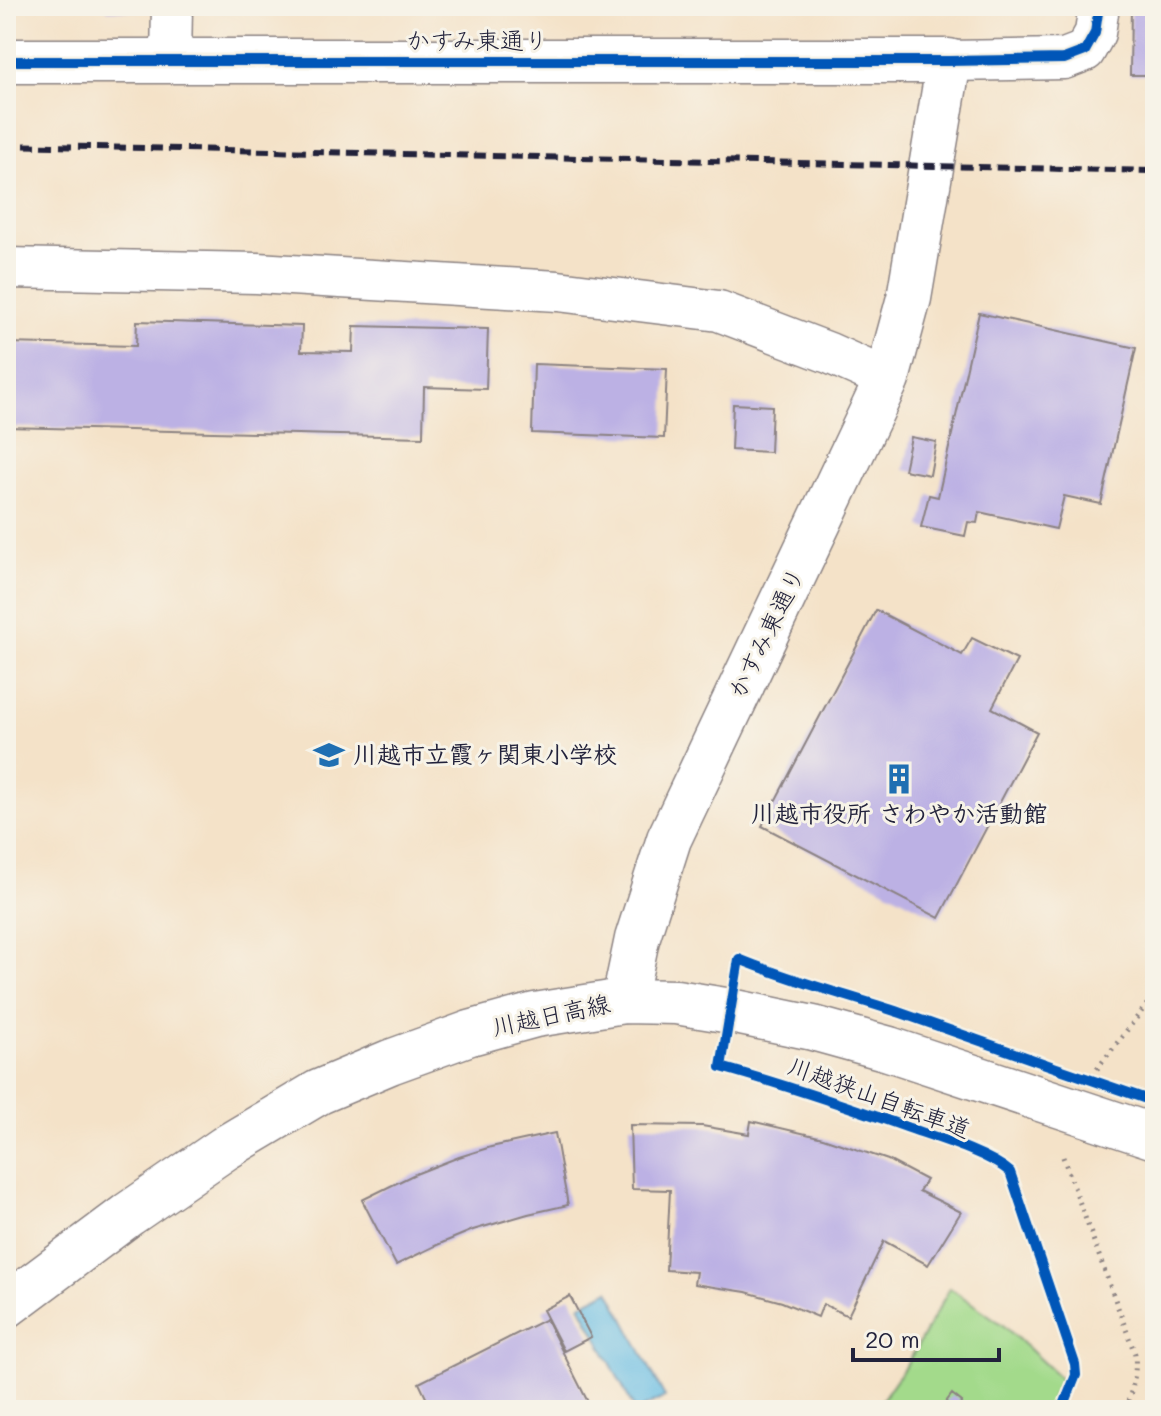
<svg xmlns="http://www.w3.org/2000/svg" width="1161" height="1416" font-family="Mali,'Klee One',sans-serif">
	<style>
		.green { fill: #a3da8b; stroke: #627e63; stroke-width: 2 }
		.water { fill: #67bde4; stroke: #447090; stroke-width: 2 }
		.building { fill: #bcb1e4 }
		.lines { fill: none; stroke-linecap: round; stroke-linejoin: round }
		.street-casing { stroke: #8b8282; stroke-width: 43 }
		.secondary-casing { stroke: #8b8282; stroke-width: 47 }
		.primary-casing { stroke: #8b8282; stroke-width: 47 }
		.path { stroke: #8b8282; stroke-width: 5; stroke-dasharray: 2 6; stroke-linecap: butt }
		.street { stroke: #fff; stroke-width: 40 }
		.secondary { stroke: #fff; stroke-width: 44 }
		.primary { stroke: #fff; stroke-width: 44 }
		.rail { stroke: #22223b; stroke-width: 6; stroke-dasharray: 12 6; stroke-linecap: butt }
		.cycleway-casing { stroke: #f7f3e8; stroke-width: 15 }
		.cycleway { stroke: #0057b8; stroke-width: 10 }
		.labels { text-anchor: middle; stroke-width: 6; stroke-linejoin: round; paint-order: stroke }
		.street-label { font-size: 24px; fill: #22223b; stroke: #f7f3e8 }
		.poi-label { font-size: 24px; font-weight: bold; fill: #22223b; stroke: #f7f3e8; text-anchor: start }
	</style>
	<rect width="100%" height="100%" fill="#f7f3e8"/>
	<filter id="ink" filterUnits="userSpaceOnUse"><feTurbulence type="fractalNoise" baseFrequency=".0125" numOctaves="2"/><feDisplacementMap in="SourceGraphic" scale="16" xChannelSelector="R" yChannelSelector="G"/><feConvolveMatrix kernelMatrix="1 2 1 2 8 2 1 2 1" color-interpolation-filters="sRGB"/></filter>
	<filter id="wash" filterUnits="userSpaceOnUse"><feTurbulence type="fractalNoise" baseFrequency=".006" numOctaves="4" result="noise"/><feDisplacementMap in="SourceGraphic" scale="32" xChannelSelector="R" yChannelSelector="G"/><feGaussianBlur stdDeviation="1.8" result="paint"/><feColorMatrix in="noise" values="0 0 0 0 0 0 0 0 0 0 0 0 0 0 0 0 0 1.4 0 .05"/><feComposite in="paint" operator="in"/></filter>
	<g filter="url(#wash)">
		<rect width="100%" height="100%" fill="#f4e2c8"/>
		<path class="green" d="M950,1288L1003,1325L1061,1379L1047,1410H875L909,1361Z"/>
		<path class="water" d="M609,1290L665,1397L639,1410H635L580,1305Z"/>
		<g id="blocks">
			<path class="building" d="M107,6H149L148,11L107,10Z
				M194,6H230V12L194,10Z
				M638,6H710V11L638,10Z
				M1019,6H1054V12H1019Z
				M1131,6H1155V75H1130Z
				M979,313L1136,348L1101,504L1064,496L1056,529L979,512L977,523L968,522L965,536L921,527L929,495L938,497Z
				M137,321L302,326L301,351L353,352L354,326L488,329L486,389L424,387L423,437L6,427V343L136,346Z
				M534,364L667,369L664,438L532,433Z
				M733,404L772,406L770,452L731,450Z
				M911,437L936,442L930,475L904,470Z
				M876,610L962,655L972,638L1017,660L992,708L1037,732L939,918L762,826Z
				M751,1121L823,1138L888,1160L926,1180L919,1191L961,1212L928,1265L884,1241L848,1316L823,1304L818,1317L782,1302L746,1292L694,1284L696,1272L666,1270L670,1190L632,1189L630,1125L702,1126L749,1134Z
				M555,1133L568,1205L528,1214L473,1230L437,1245L396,1265L362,1200L413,1175L459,1157L491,1147Z
				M570,1296L591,1337L564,1351L543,1310Z
				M546,1319L592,1410H432L419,1383Z
				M952,1394L962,1402L956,1410H940Z"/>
		</g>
	</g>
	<g filter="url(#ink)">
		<use href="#blocks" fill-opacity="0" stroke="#8b8282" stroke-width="2"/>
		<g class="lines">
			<g class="street-casing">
				<path id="street" d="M949,61L1064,59L1085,51L1095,33L1099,6
					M171,62L172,6
					M6,268L257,273L558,291L719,311L829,353L887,379"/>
			</g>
			<g class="secondary-casing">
				<path id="secondary" d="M6,61H949L909,298L887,379L669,839L637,939L624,1001"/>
			</g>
			<g class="primary-casing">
				<path id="primary" d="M6,1306L129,1214L225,1148L319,1092L390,1062L470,1033L535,1015L624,1001L676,1002L731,1011L813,1028L889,1049L1155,1137"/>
			</g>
			<path class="path" d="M1097,1069L1155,994
				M1063,1157L1135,1354C1137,1375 1132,1390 1125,1410"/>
			<use href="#street" class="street"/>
			<use href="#secondary" class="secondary"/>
			<use href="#primary" class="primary"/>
			<path class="rail" d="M6,145L1155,171"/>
			<g class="cycleway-casing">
				<path id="cycleway" d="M6,61H949L1064,59L1085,51L1095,33L1099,6
					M1062,1410L1076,1375L1075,1364L1010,1172C988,1153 938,1138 909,1128C847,1106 785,1085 721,1067L739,959C792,981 847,995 901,1013C986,1043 1070,1073 1155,1102"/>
			</g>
			<use href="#cycleway" class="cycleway"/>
		</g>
	</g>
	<defs>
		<g id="school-bare" transform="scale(2.4)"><path d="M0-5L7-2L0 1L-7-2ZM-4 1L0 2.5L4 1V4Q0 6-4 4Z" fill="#1f6fb2" stroke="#f7f3e8" stroke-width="2.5" paint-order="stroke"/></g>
		<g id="building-bare" transform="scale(2.4)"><path d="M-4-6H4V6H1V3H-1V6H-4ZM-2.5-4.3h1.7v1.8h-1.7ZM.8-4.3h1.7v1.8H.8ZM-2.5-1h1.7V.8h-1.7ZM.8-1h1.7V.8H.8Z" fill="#1f6fb2" stroke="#f7f3e8" stroke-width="2.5" paint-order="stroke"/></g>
	</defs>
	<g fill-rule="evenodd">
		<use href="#school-bare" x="329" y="755"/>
		<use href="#building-bare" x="899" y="779"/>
	</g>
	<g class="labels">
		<g class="street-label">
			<text x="477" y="49">かすみ東通り</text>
			<text transform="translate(767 633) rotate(-64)" y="8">かすみ東通り</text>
			<text transform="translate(551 1016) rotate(-12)" y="8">川越日高線</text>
			<text transform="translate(879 1098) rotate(20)" y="8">川越狭山自転車道</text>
		</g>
		<g class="poi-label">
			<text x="353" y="763">川越市立霞ヶ関東小学校</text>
			<text x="899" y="822" text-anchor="middle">川越市役所 さわやか活動館</text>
		</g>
	</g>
	<rect width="1161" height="1416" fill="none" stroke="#f7f3e8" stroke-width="32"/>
	<path d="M853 1348v12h146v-12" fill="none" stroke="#22223b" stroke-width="4"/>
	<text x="865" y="1348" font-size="24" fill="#22223b" stroke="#f7f3e8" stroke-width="6" paint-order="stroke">20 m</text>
</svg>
